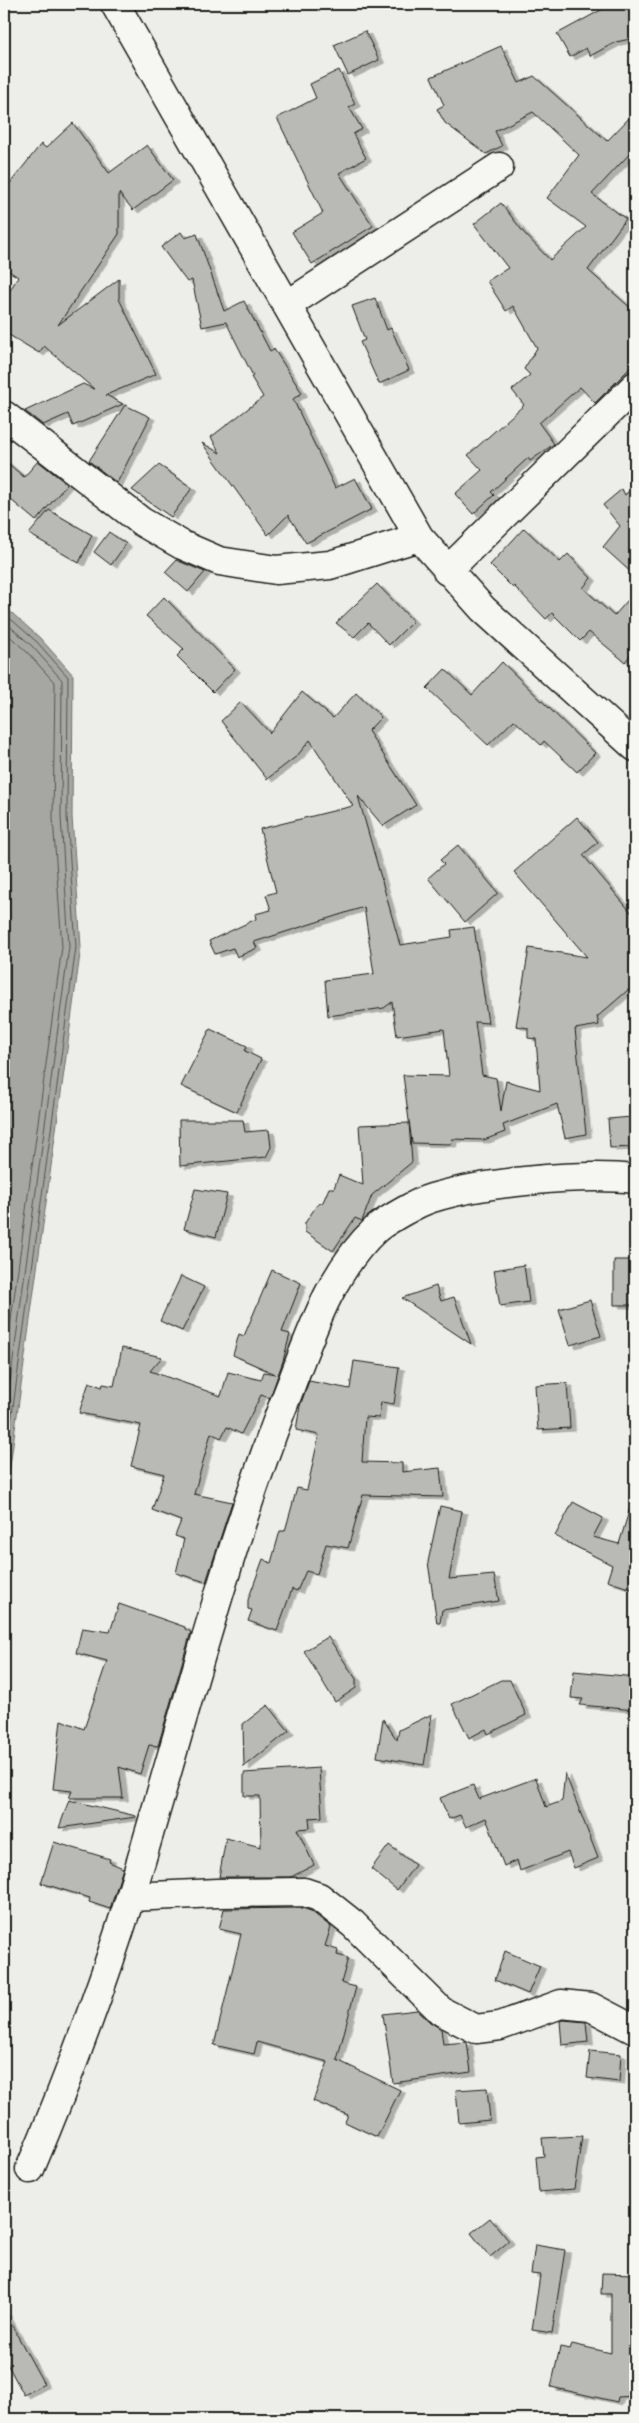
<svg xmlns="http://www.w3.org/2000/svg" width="639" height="2423" font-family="Mynerve,sans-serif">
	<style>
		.water { fill: #a6a6a3; stroke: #6f6f6d }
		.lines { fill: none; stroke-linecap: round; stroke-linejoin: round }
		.shore { stroke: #535352; stroke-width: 1 }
		.building { fill: #b9b9b6; stroke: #1c1c1c; filter: url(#shadow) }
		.minor-casing { stroke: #1c1c1c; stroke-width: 31 }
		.minor { stroke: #f6f6f2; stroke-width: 28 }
	</style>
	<defs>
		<filter id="shadow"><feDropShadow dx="5.5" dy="3" stdDeviation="0" flood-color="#0004"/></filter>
	</defs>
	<rect width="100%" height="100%" fill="#edede9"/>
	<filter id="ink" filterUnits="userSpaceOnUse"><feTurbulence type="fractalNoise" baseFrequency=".02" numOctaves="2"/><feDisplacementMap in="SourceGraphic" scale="10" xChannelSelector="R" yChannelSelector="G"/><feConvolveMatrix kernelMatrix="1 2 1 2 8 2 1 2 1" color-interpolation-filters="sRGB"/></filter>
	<g filter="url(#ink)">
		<path class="water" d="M4,606L40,638L73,675L72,817L81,947L4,1510Z"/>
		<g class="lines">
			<path class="shore" d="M4,613L37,642L68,677L67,817L76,947L4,1473
				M4,621L32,646L62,680L61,817L69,947L4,1427
				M4,631L27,652L55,683L53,818L62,947L4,1371"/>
		</g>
		<path class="building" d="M612,4H635V38L616,42L590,56L586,48L570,57L557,34Z
			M365,31L379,60L348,75L334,45Z
			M501,46L519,83L534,76L607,141L635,112V148L592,194L626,219L588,270L635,312V363L595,403L580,387L539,423L554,444L530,461L528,458L491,492L494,495L473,514L455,494L482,470L468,455L524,405L512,390L530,375L524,369L537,348L513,306L506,311L487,281L508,268L474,224L501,203L524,233L550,260L586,227L547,198L579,155L533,112L495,131L502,146L486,154L445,123L437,109L444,105L431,77Z
			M339,70L355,104L349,107L362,129L353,134L366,158L339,173L373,226L312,264L292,232L323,213L277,118L316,98L310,84Z
			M73,123L109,173L147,145L173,180L133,210L119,193V234L58,325L119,279V299L156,374L106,395L123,404L73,426L68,414L43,425L25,411L83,384L94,389L44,346L39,353L4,332V300L18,277L4,268V191L41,144L46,148Z
			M181,232L185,238L197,234L224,311L244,301L270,351L274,349L302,393L293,399L335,488L355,478L372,509L306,543L288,515L268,535L202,443L220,453L211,437L263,397L251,377L253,376L226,322L202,327L192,280L187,282L161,247Z
			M375,298L387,330L391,328L409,370L379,384L360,342L365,340L352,306Z
			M125,405L150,417L117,483L89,461Z
			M4,460L24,477L38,461L67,484L36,521L4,494Z
			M159,465L192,488L171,517L132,490Z
			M635,485V576L603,547L620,526L603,505L622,489L625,495Z
			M49,510L92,535L79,563L29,534Z
			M524,528L560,562L568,554L591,578L583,588L614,616L635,592V649L625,662L589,632L580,641L552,613L546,619L514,586L513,588L490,565Z
			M109,532L126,544L111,565L94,552Z
			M176,560L205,572L188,592L165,572Z
			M377,584L413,621L389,645L368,623L354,637L336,623Z
			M164,597L235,669L213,692L177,656L184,649L146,616Z
			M502,662L595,753L577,772L544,741L541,745L514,720L488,745L427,688L445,669L472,695Z
			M302,692L333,718L356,693L381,717L368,731L416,805L383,826L358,796L400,945L452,937L451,930L474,927L488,1023L475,1022L482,1075L496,1078L501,1111L506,1081L540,1090L536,1039L528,1038V1028L516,1026L529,948L587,957L514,872L577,817L598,842L583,855L635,917V984L597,1017L599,1025L575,1029L586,1134L565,1138L557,1104L503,1125L505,1132L484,1140L452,1139L451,1144L412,1143L403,1075L449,1076L444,1029L397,1036L392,1002L384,1008L328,1016L325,980L374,974L364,907L254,942L257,948L237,957L233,948L215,954L209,941L256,919L255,914L271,910L266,895L276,892L260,829L353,806L310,740L297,756L267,779L221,721L241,702L270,733Z
			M458,845L498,893L465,922L428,878L444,864L440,860Z
			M210,1029L247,1046L245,1051L261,1059L237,1112L181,1086Z
			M632,1117L634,1147L610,1148L608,1119Z
			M179,1120H243L245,1132L269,1130L271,1147L266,1157L180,1166Z
			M409,1123L412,1162L372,1195L362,1221L355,1218L333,1251L305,1232V1223L317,1205L323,1202L329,1188H334L339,1175L363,1185L359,1125Z
			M195,1189L227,1194L216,1237L184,1229Z
			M614,1260H635V1305H614Z
			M524,1265L529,1302L500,1306L494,1270Z
			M272,1270L301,1283L282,1332L290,1334L283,1361L270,1398L261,1395L241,1434L227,1427L221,1438L211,1433L194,1494L232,1502L206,1582L176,1573L184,1539L175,1536L181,1521L152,1510L164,1474L131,1466L141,1425L79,1413L89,1382L102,1387L103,1384L114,1386L122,1348L162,1357L150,1371L221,1396L228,1372L261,1380L264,1372L275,1374L233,1355L239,1334L244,1336Z
			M181,1276L204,1287L182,1331L160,1321Z
			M436,1286L441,1301L454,1297L471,1344L402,1298Z
			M590,1300L601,1336L570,1345L559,1309Z
			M354,1361L399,1367L394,1404L381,1402L379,1418L365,1417L362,1462L402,1463V1472L440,1468L443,1497L363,1495L348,1548L326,1544L317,1574L306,1571L297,1591L292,1589L277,1631L248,1621L252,1610L248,1609V1600L263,1559L271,1563L280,1531H285L297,1488L307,1490L319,1435L296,1430L300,1406L309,1381L350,1389Z
			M567,1383L570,1428L538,1430L535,1385Z
			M573,1502L603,1518L593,1537L619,1544L630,1508L635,1509V1590L607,1581L612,1565L555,1536Z
			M440,1506L462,1511L449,1579L494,1575L499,1601L442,1610L440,1623H437L428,1562Z
			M119,1604L185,1627V1629L191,1632L158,1746L149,1745L140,1774L119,1767L123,1798H69L72,1791L53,1789L61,1720L84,1729L107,1661L76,1653L82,1628L110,1632Z
			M328,1637L356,1679V1688L335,1702L304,1651Z
			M574,1671L635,1677V1710L580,1705L583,1699L571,1698Z
			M501,1680H510L526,1715L488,1734L486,1729L469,1738L452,1704Z
			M268,1705L289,1731L244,1767L243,1724Z
			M432,1714L424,1765L377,1757L383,1719L397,1740L399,1730Z
			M319,1768L322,1817L309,1818L310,1828L297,1829L314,1865L291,1877H219L226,1838L261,1847L260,1796H244V1773Z
			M565,1773L598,1858L574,1868L568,1852L520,1871L517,1860L504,1866L486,1818L466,1827L460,1815L449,1819L440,1798L473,1785L479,1799L536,1778L546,1807L562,1801Z
			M69,1800L136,1816V1817L59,1828Z
			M54,1842L110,1859L109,1862L123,1868L110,1909L89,1902L90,1898L41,1883Z
			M389,1845L415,1865L397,1890L371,1869Z
			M302,1908L311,1911L331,1927L325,1946L338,1950L337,1955L348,1958L341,1983L356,1987L337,2060L400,2090L377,2137L345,2122L348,2115L313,2101L328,2062L257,2042L254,2054L214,2045L241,1934L219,1929L224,1909Z
			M505,1951L540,1966L528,1994L495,1980Z
			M417,2010L430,2022L441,2029L443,2044L467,2042L471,2072L393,2083L383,2014Z
			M563,2020L586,2022L588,2042L562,2045L560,2021Z
			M590,2051L621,2054L619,2082L587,2078Z
			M487,2088L490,2120L459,2123L456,2090Z
			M582,2136L574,2189L539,2192L536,2157L544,2156L542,2138Z
			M490,2218L509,2241L490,2257L471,2233Z
			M535,2245L565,2250L552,2333L532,2330L540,2275L531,2274Z
			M602,2273L635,2274V2396L618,2397L617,2402L551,2387L560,2347L570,2349L572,2344L611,2353V2294H601Z
			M4,2311L44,2384L24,2395L4,2358Z"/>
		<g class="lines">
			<g class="minor-casing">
				<path id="minor" d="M115,4L419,537L483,609L635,747
					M287,305L499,167
					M4,415L142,522L182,545L219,561L276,570L330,565L419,537
					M447,571L635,386
					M130,1897L217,1893L304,1892L319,1897L353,1924L441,2011L476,2029L500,2026L561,2004L591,2007L635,2030
					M30,2169C68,2080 101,1990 130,1898C182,1727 225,1552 291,1385C312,1330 332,1270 376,1229C387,1220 418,1202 432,1198C485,1182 580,1173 635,1179"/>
			</g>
			<use href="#minor" class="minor"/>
		</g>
	</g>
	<rect width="639" height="2423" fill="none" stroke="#f6f6f2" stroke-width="20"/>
	<rect x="10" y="10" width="619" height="2403" fill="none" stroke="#1c1c1c" stroke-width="2" filter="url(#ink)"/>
</svg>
